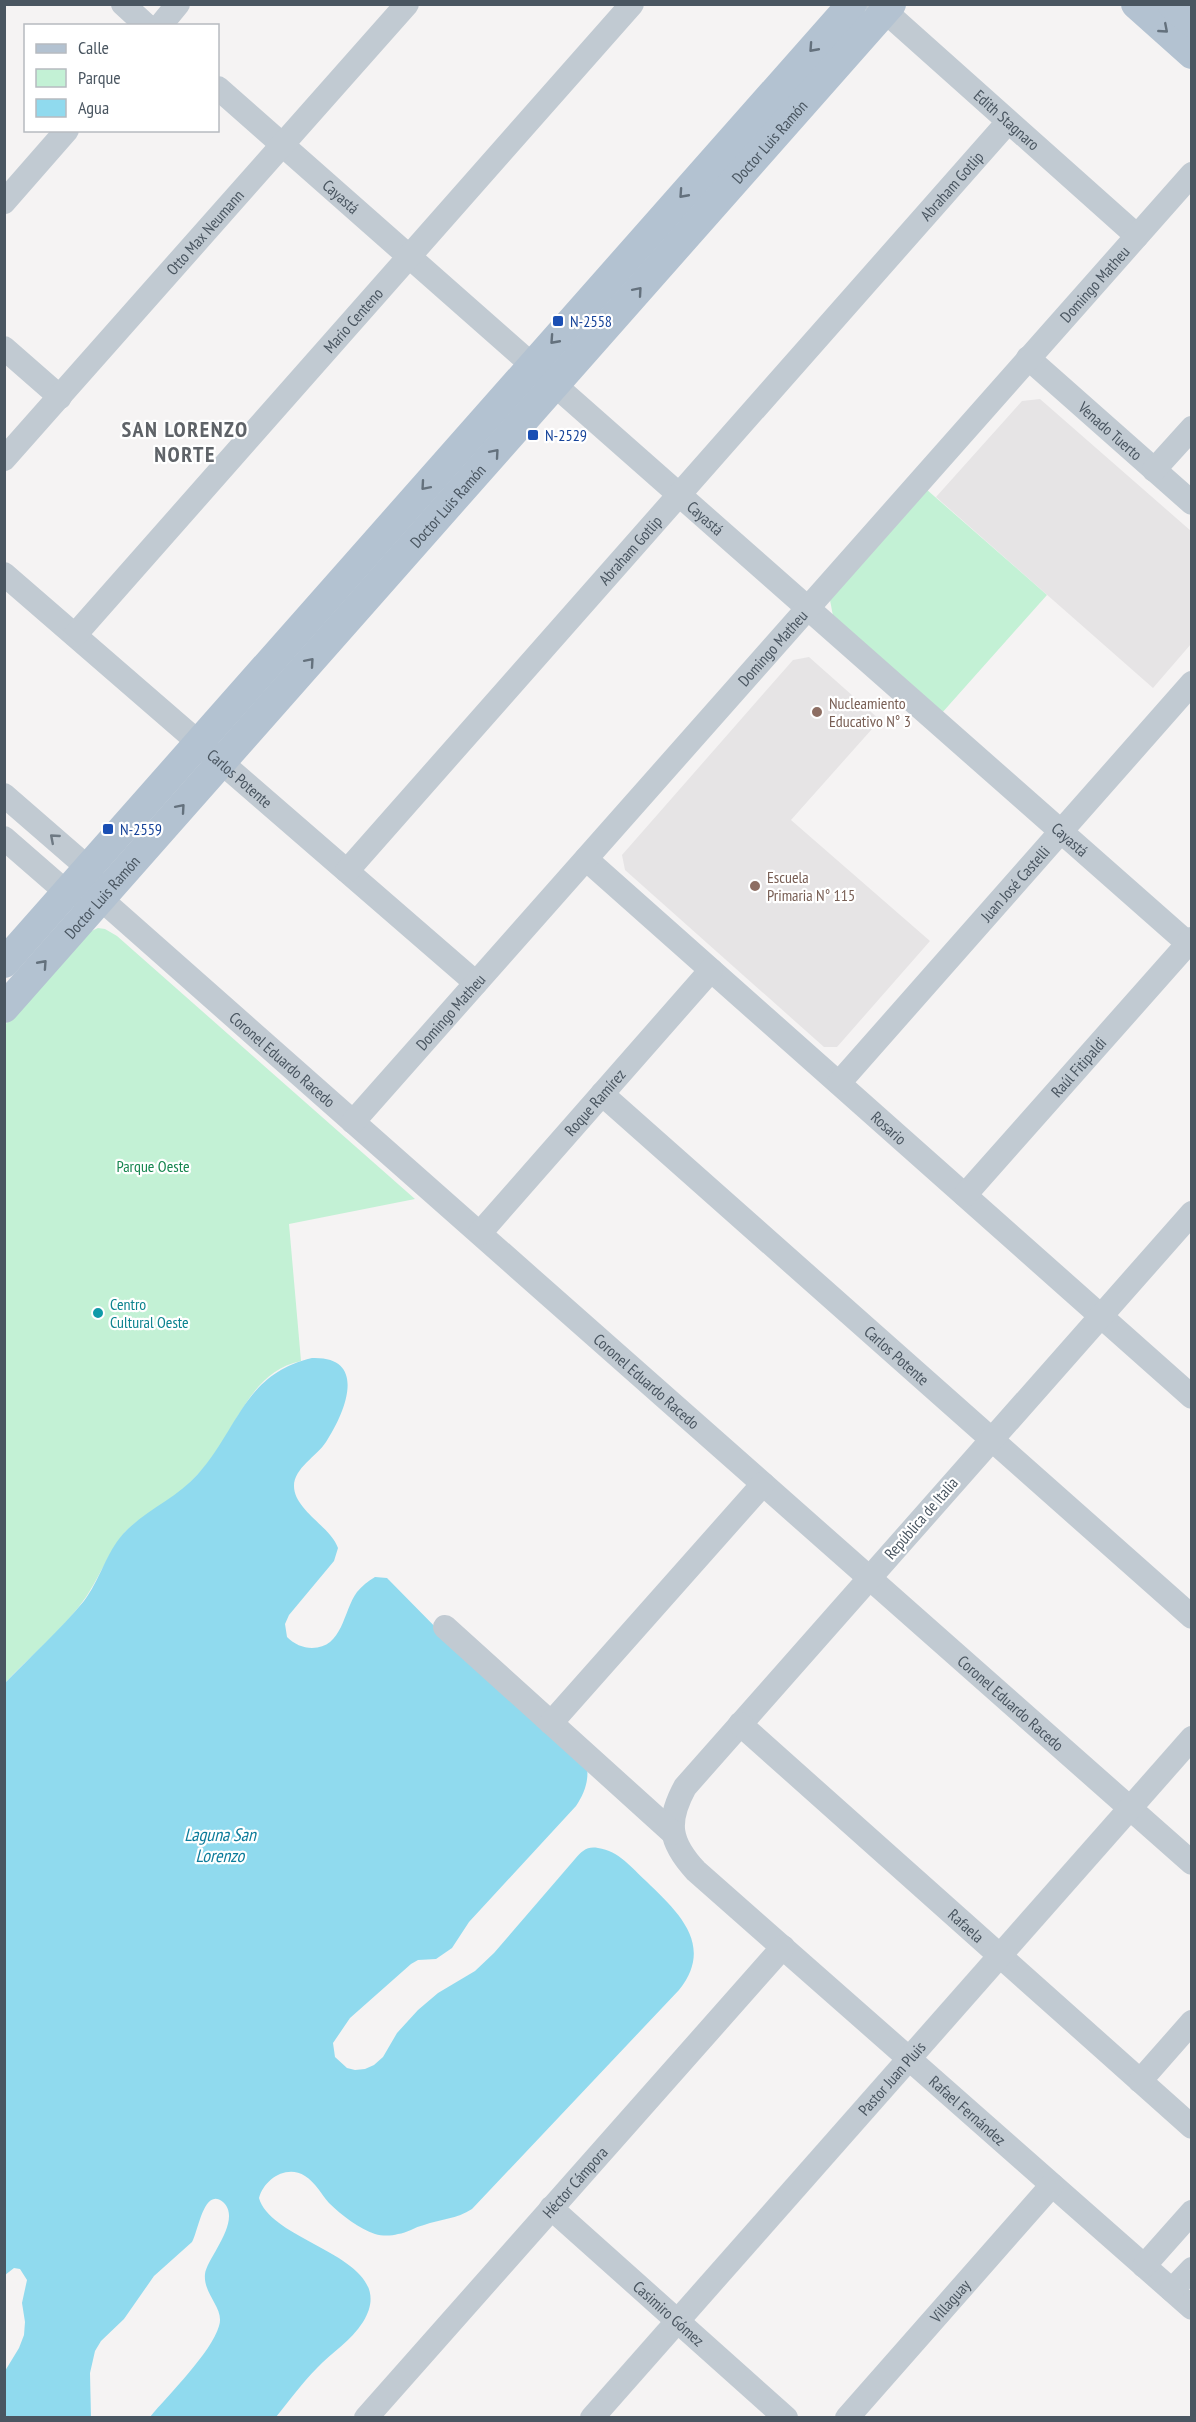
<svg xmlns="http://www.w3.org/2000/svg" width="1196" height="2422" font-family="'PT Sans Narrow',sans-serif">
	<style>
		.education { fill: #e6e4e5 }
		.green { fill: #c3f1d5 }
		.water { fill: #90daee }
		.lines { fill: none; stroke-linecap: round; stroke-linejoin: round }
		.minor { stroke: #c1cad2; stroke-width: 24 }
		.major { stroke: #b3c2d1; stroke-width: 30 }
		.oneway { stroke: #64717d }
		.oneway2 { stroke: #6e7983 }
		.transit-dot { fill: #1a4fb4; stroke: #fff; stroke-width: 2 }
		.education-dot { fill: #8d6e63; stroke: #fff; stroke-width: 2 }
		.culture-dot { fill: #0f9aa8; stroke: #fff; stroke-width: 2 }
		.labels { text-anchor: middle; stroke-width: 4.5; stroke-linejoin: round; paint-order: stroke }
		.street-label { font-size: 16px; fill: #4a5661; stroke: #fff }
		.transit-label { font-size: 16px; fill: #164399; stroke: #fff; text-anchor: start }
		.education-label { font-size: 16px; fill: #785e54; stroke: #fff; text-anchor: start }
		.park-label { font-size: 16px; fill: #17864f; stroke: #fff }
		.culture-label { font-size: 16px; fill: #0d838f; stroke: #fff; text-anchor: start }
		.water-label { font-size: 18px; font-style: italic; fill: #0c7c9b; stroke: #fff }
		.district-label { font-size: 22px; font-weight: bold; letter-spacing: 1.5px; fill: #5f6368; stroke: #fff }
	</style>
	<rect width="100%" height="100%" fill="#f5f3f3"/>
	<path class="education" d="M1040,399L1191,531V644L1153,688L936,497L1022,401Z
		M809,657L880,720L791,820L930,941L837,1047H824L625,870L622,855L793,660Z"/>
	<path class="green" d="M926,489L1047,595L941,714L833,616L830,600Z
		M98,928L105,929L117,936L415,1199L289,1224L301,1361C249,1372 237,1429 206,1465C196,1477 186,1487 174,1497C158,1509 140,1517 126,1531C111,1547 99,1578 86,1597C64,1629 31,1655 5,1683V1025L85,934Z"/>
	<path class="water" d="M312,1358C369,1356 345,1413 326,1442C317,1456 294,1468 294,1486C294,1510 331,1527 338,1548L334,1561L289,1615L285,1624L287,1637C294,1644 303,1648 312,1648C343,1648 343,1611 357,1592C362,1586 368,1581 375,1577L387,1578L449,1641L587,1767C589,1781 584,1794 576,1806L469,1922L452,1948L436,1959L418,1960L411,1964L350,2018L333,2043L335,2057L347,2068L355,2070L365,2069L374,2065L383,2057L397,2033L418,2010L438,1993L475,1971L494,1953L575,1859C582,1851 587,1846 598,1848C619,1851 632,1868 646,1881C678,1912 715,1945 679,1990L472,2209C457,2219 440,2219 424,2225C415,2227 407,2233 398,2234C391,2236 382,2236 375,2234C360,2229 341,2215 329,2203C321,2194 316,2183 305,2176C287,2164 264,2179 259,2198C272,2245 403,2257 363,2322C351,2341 332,2352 317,2368C302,2383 289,2401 276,2417H150C169,2394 211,2353 219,2326C225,2308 203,2295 205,2274C207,2258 243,2220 223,2202C204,2186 198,2232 192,2242L154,2276L124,2319L101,2341L95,2351L90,2373L91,2417H5V2371L19,2348L24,2335L25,2322L22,2303L27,2280L20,2269L14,2268L5,2275V1683C31,1656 60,1630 84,1601C100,1580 106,1553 123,1534C145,1510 176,1499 198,1474C239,1428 244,1374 312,1358Z"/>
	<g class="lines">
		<g class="minor">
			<path d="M123,4L147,26"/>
			<path id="s1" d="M877,4L1137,236"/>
			<path d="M160,26L178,4"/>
			<path id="s2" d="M218,88L1192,947"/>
			<path d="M4,202L67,130"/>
			<path d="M4,348L60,397"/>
			<path id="s3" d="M1028,358L1192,503"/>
			<path id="s4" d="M4,459L407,4"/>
			<path d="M1154,470L1192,428"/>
			<path id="s5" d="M4,574L476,983"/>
			<path id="s6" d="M75,635L632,4"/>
			<path id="s7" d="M4,795L88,868L101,899L1192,1863"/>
			<path d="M4,838L66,892L84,896"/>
			<path id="s8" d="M586,859L1192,1397"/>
			<path id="s9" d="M347,871L1008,122"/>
			<path id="s10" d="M839,1083L1192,683"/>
			<path id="s11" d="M602,1094L1192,1617"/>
			<path id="s12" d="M353,1122L1192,174"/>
			<path id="s13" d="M965,1195L1192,939"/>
			<path id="s14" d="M1192,1213L685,1787C666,1822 669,1842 696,1871L1192,2308"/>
			<path id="s15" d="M480,1233L711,970"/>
			<path d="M445,1627L673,1833"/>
			<path d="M551,1723L763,1484"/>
			<path id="s16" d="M740,1724L1192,2127"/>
			<path d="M1140,2081L1192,2022"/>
			<path id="s17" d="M551,2208L786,2418"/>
			<path d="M1144,2266L1192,2212"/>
			<path d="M1172,2290L1192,2269"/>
			<path id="s18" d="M366,2418L783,1947"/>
			<path id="s19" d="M592,2418L1192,1738"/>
			<path id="s20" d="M847,2418L1052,2185"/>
		</g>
		<g class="major">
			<path d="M1136,4L1192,54"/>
			<path d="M1172,4L1192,22"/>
			<path d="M4,963L852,4"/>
			<path id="s21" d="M4,1008L891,4"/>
		</g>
	</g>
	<defs><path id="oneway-chevron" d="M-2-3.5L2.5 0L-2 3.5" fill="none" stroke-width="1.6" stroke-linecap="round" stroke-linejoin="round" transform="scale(1.5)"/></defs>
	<g class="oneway">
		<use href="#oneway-chevron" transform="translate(1164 29) rotate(41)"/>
		<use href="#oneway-chevron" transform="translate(813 48) rotate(132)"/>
		<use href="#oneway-chevron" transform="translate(683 194) rotate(132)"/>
		<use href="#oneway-chevron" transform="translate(638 291) rotate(-49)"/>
		<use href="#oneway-chevron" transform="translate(554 340) rotate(132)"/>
		<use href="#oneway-chevron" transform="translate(495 453) rotate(-49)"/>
		<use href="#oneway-chevron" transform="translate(425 486) rotate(131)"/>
		<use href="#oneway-chevron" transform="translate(310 662) rotate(-49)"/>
		<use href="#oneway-chevron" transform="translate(181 808) rotate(-49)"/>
		<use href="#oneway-chevron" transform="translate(43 964) rotate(-48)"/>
	</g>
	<use class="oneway2" href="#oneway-chevron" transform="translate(54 838) rotate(-139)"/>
	<g class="transit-dot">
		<rect x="552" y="315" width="12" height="12" rx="3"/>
		<rect x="527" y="429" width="12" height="12" rx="3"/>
		<rect x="102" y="823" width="12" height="12" rx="3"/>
	</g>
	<g class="education-dot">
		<circle cx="817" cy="712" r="6"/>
		<circle cx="755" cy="886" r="6"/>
	</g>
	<circle class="culture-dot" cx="98" cy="1313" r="6"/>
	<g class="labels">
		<g class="street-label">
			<text dy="6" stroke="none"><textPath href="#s1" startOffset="174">Edith Stagnaro</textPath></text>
			<text dy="6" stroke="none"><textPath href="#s21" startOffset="1156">Doctor Luis Ramón</textPath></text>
			<text dy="6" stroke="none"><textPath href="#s9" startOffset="914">Abraham Gotlip</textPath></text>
			<text dy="6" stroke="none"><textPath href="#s2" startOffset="164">Cayastá</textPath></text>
			<text dy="6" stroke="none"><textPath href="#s4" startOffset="303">Otto Max Neumann</textPath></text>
			<text dy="6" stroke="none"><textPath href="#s12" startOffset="1119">Domingo Matheu</textPath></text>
			<text dy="6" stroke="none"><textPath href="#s6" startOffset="420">Mario Centeno</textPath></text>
			<text dy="6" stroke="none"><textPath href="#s3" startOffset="110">Venado Tuerto</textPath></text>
			<text dy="6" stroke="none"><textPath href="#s21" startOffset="670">Doctor Luis Ramón</textPath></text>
			<text dy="6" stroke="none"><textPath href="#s2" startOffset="650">Cayastá</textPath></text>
			<text dy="6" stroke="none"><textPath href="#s9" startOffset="428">Abraham Gotlip</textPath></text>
			<text dy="6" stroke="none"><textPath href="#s12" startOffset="633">Domingo Matheu</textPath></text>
			<text dy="6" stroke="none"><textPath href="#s5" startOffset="312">Carlos Potente</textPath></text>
			<text dy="6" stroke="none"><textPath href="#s2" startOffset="1136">Cayastá</textPath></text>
			<text dy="6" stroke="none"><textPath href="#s10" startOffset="266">Juan José Castelli</textPath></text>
			<text dy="6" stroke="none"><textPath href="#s21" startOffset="148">Doctor Luis Ramón</textPath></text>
			<text dy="6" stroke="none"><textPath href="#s12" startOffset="147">Domingo Matheu</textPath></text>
			<text dy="6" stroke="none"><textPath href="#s7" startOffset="387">Coronel Eduardo Racedo</textPath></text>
			<text dy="6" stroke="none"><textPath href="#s13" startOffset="171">Raúl Fitipaldi</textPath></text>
			<text dy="6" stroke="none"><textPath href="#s15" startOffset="174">Roque Ramírez</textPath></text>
			<text dy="6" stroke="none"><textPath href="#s8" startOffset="405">Rosario</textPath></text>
			<text dy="6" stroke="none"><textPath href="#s11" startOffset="394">Carlos Potente</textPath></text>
			<text dy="6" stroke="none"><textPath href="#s7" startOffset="873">Coronel Eduardo Racedo</textPath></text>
			<text transform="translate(921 1518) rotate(-49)" y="6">República de Italia</text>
			<text dy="6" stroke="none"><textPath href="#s7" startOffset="1359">Coronel Eduardo Racedo</textPath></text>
			<text dy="6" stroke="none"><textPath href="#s16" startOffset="303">Rafaela</textPath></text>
			<text dy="6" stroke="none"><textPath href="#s19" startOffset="453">Pastor Juan Pluis</textPath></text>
			<text dy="6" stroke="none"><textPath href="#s14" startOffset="1221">Rafael Fernández</textPath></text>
			<text dy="6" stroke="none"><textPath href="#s18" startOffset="315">Héctor Cámpora</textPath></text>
			<text dy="6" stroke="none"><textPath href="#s20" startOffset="156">Villaguay</textPath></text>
			<text dy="6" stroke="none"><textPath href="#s17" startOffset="158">Casimiro Gómez</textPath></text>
		</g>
		<g class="transit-label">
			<text x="570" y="327">N-2558</text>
			<text x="545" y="441">N-2529</text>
			<text x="120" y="835">N-2559</text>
		</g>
		<g class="education-label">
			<text x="829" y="709">Nucleamiento<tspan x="829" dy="18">Educativo N° 3</tspan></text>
			<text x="767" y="883">Escuela<tspan x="767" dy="18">Primaria N° 115</tspan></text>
		</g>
		<g class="park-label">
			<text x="153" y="1172">Parque Oeste</text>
		</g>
		<g class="culture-label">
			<text x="110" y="1310">Centro<tspan x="110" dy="18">Cultural Oeste</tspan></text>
		</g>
		<g class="water-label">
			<text x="220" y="1841">Laguna San<tspan x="220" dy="21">Lorenzo</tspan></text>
		</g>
		<g class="district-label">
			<text x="185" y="437">SAN LORENZO<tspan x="185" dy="25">NORTE</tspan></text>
		</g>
	</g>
	<rect width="1196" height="2422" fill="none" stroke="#4a5661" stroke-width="12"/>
	<rect x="24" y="24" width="195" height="108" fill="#ffffff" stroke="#b7bbc0" stroke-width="1.5"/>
	<rect x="36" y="44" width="30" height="9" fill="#b3c2d1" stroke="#b7bbc0" stroke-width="1.5"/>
	<text x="78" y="54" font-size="18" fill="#4a5661">Calle</text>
	<rect x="36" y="69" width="30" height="18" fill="#c3f1d5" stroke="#b7bbc0" stroke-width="1.5"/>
	<text x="78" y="84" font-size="18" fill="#4a5661">Parque</text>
	<rect x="36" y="99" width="30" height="18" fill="#90daee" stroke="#b7bbc0" stroke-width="1.5"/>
	<text x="78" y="114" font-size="18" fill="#4a5661">Agua</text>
</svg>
